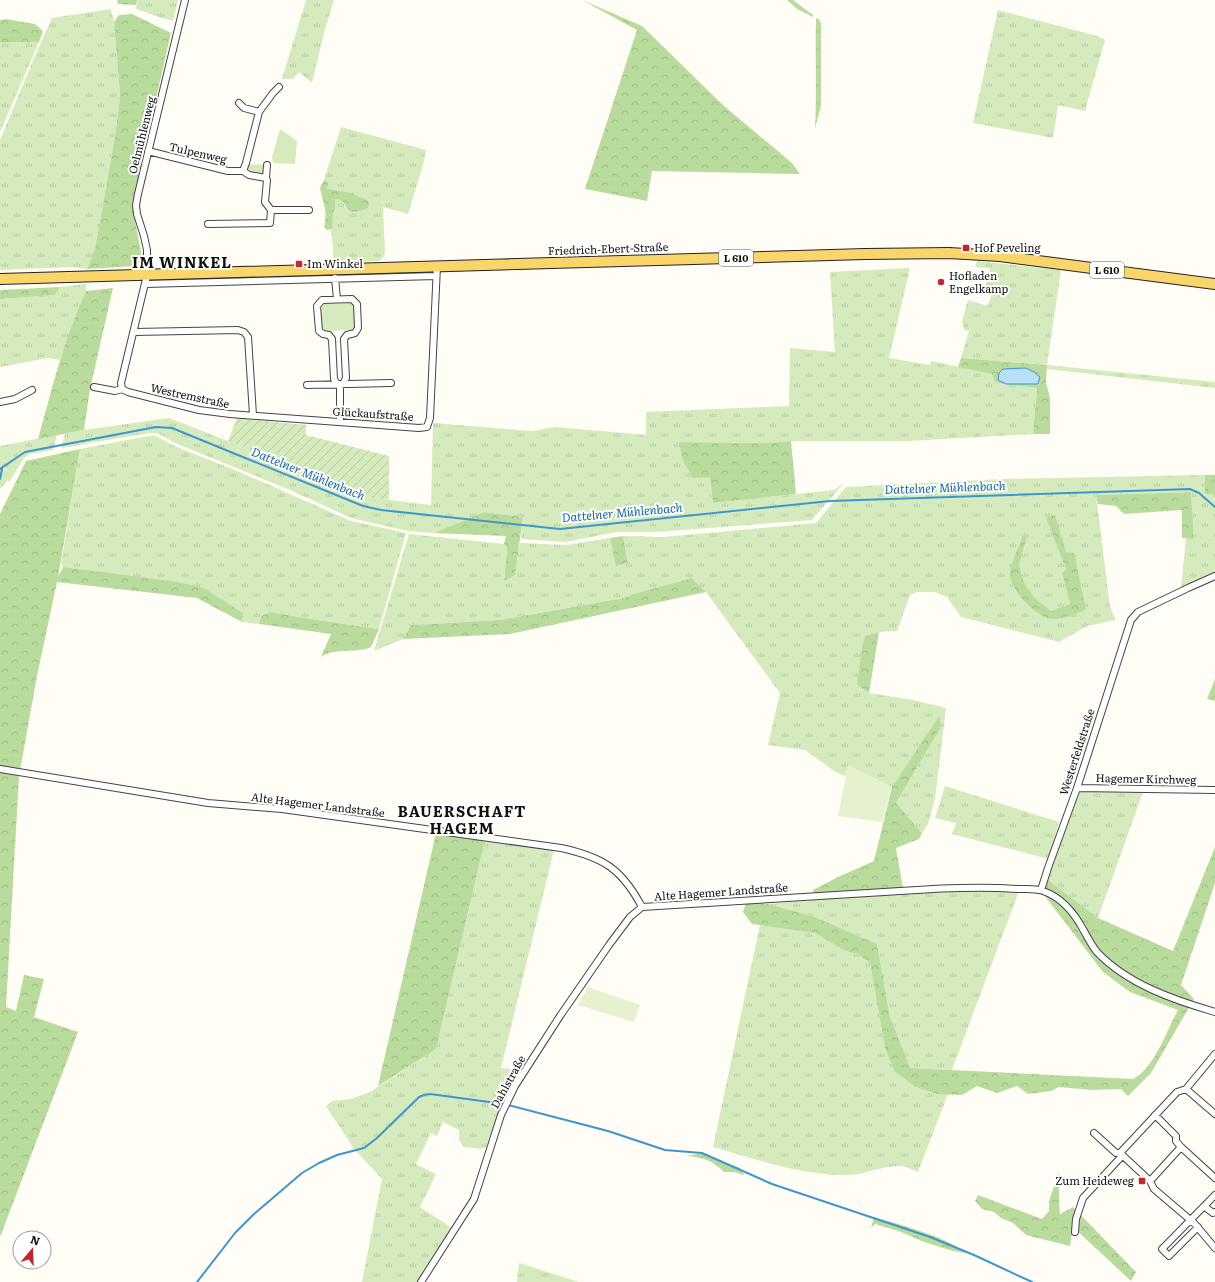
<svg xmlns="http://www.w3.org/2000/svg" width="1215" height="1282" font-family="Literata,serif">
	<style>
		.grass { fill: url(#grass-tufts); fill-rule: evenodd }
		.forest { fill: url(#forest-crowns) }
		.park { fill: #d5ebbd }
		.garden { fill: url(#garden-furrows) }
		.pitch { fill: #e6f2cf }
		.water { fill: #b9e0f7; stroke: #3f96cf }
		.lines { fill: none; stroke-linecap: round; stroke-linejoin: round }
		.stream { stroke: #3f96cf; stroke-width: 2 }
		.minor-casing { stroke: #444; stroke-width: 8 }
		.primary-casing { stroke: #222; stroke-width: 12 }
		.minor { stroke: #fff; stroke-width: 6 }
		.primary { stroke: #f9d66b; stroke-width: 10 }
		.poi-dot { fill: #c4262e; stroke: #fff; stroke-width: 1.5 }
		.labels { text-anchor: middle; stroke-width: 4; stroke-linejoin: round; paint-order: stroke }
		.shield { fill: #fff; stroke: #585858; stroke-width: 1 }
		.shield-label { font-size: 10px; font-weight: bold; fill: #111 }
		.street-label { font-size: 11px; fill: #111; stroke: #fff }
		.poi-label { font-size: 11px; fill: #111; stroke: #fff; text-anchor: start }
		.water-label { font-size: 12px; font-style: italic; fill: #1768a6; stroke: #fff }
		.district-label { font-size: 15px; font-weight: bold; letter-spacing: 1px; fill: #111; stroke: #fff }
	</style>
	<defs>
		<pattern id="grass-tufts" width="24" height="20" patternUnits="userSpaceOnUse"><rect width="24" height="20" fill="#d5ebbd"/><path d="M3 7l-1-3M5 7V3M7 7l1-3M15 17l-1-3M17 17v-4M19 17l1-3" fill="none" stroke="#b6c8a1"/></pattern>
		<pattern id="forest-crowns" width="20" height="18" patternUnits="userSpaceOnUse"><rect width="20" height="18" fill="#b9dc9c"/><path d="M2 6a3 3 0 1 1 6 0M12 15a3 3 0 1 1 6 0" fill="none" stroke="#9ebc85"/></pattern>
		<pattern id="garden-furrows" width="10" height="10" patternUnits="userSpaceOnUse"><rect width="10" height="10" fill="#d5ebbd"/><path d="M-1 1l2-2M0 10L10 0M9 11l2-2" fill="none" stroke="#b6c8a1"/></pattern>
	</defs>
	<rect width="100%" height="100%" fill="#fffdf5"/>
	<path class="grass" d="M137,0H178L173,21L159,17L136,9Z
		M306,0H334L325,29L312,83L299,72L293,79H282Z
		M111,9L114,22L120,96L115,137L95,249L87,269L74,267L0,270V140L35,56L52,18Z
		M998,10L1097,36L1105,40L1085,111L1058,105L1053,138L973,123Z
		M0,42H39L0,132Z
		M341,127L426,150L423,165L408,214L383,207L385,251L384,257L379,261L337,262L333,259V248L331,230L333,212L335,209L334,199C342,198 344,203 346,209L369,203C358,191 341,194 327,189L324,180Z
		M249,164L263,165H264V172L262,173H250L247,170Z
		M977,261L1061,270L1047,365L1215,382V388L1047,369V365L961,358L969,331L964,330L962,321L968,300L988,306L993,290L985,288L990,268L975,267Z
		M910,268L889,358L930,365L931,361L992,374L994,380L997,383L1037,388L1033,434L908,441H791L770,443L679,442L710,477L713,503L834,490L844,483L812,520L657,532H616L566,542L521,539L523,517L484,512L434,533L408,531L351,518L290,490L175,443L157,433H149L61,448L65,434L84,430L169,418L228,441L357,496L431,505L433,423L532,431L555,427L646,435V412L789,406L790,348L835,352L830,272Z
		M86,284V291L75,316L60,360L48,358L0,367V299L55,295L60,287Z
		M57,435L53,450L30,454L24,458L9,482L7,481L0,489V446Z
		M149,436H156L172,445L242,473L351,521L406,533L379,629L311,619L270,612L261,616L259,624L242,622L243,613L204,588L63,567L61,564L80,449Z
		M1205,475V494L1215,495V574L1181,589L1186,538L1194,539L1191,492L1096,495L1110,607L1116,620L1087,626L1059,642L961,617L947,597L935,592H917L910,595L897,631L879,632L865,636L857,685L869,693L913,700L946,708L935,799L928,824L922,833L896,803L940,729V716L892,787L848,766L845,776L834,771L805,750L768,745L780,693L706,592L692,578L633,594L624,598L500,620L411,625L403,639L374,651L409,534L504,544L507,548L504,580L515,574L520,543L565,545L610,538L617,566L628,563L623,536L664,537L816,523L846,487L1002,479ZM1047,518L1066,552L1086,610L1040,615L1010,573L1022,535L1027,539L1019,565L1024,582L1034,597L1051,611L1070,604L1062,573L1066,569Z
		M945,786L1059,822L1049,859L952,834L956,823L935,818Z
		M1078,791L1143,792L1098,918L1047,879Z
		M485,840L554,850L501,1068L519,1070L497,1117L486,1147L481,1149L464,1147L459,1140V1130L443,1122L437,1136L431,1133L416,1164L436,1174L420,1207L452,1228L417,1282H362L382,1179L354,1149L326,1106L332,1101L351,1099L370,1092L436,1049Z
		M1005,890L1019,891L952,1070L909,1068L890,1017L877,944L815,917L769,904C847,896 926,891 1005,890Z
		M760,925L815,933L845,951L858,954L870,963L885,1048L936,1094H948L918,1172C913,1170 907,1167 901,1166C881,1165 863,1176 844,1175C799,1175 756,1159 713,1147Z
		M519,1263L579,1282H517Z"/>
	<path class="forest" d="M117,0H137L136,5L118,4Z
		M582,0L642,26L724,106L792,163L800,174L652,171L647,201L585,189L637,30Z
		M787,0H793L813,15V17L797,9Z
		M132,14L171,33L132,204L142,258L140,263L137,266L87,269L95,249L115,137L120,96L114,22L119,15Z
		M818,18L821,23V106L815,128C817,92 815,55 816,19Z
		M6,19L35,24L43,31L39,42H0V20Z
		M324,180L328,182L327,189L351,193L367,200L369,203L368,208C338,220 352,199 335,199V209L333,212L332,229L327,230L324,227C328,209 323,204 320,188Z
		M60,287L55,295L0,299V290Z
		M113,288L90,389L84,430L38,439C52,389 64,338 86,291Z
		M961,358L1047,365L1046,382L1050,398V434H1033L1037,388L997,383L994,380L992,374L958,367Z
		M791,441L796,494L713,503L710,477L693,478L683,461L679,442L770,443Z
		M80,449L58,577L63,567L178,582L204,588L243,613L242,622L197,598L57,582L37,676L19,776L6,1007L16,1011L24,975L44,979L34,1017L78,1032L0,1237V514L26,461Z
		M1205,475H1215V495L1205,494Z
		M1191,492L1194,539L1182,538V510L1124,514L1116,506L1098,504L1096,495Z
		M484,512L523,517L515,575L504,581L507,548L504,544L506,536L434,533Z
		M1055,515L1066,552L1074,553L1086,610C1076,613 1064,619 1053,619C1037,619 1009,589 1010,573C1010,564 1020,546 1022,535L1027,538L1019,565L1024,582L1034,597L1051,611L1070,604L1062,573L1066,569L1046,518Z
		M623,536L628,563L616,566L610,538Z
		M692,578L706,592L510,634L403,639L411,625L500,620L624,598L633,594Z
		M270,612L311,619L379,629L371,647C356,654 335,647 321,657L331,634L259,624L261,616Z
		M879,632L869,693L857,685L862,648L865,636Z
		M1215,679V701L1207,699Z
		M940,715V729L896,803L922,833L919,839L896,848L903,888L813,893V890L838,877L874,861L892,787Z
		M436,833L485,840L436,1049L378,1086Z
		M1215,847V883L1181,985L1194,999L1151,1073L1128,1096L1121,1089L1092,1090L1059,1087L1051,1091L1028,1094L1017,1086L997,1093L977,1086L962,1095L937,1094L916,1087L895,1072L885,1048L870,963L858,954L845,951L815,933L752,924L743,912L746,902L769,904L815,917L877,944L890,1017L910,1068L1133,1079C1154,1069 1167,1030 1178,1010L1130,992L1103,972L1044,895L1047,879L1098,918L1173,951Z
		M701,1153L740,1168L744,1175L734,1172H724C714,1161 702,1157 687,1156Z
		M1059,1172V1202L1060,1214L1073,1207L1136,1272L1131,1281L1073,1227L1070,1246L1026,1235L1013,1223L1001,1218L994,1212L982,1209L975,1201L978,1195L1042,1219L1049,1211V1201Z
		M874,1217C901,1225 945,1236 966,1253L953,1251L924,1242L901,1232L875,1224L871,1228Z"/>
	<path class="park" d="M280,129L297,141L295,164L273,163L272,157Z
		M350,303L354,306L355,327L351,330L325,331L321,327V308L324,304Z"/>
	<path class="garden" d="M237,418L306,425V435L389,456V500L357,496L228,441Z"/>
	<path class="pitch" d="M848,765L892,787L882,822L838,816Z
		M588,987L640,1005L634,1022L578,1005Z"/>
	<path class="water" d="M1026,368L1034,372L1040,377L1038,384H1006L998,380L999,373L1003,369Z"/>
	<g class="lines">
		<path class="stream" d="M0,469L25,452L156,427L172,428L363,506L381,510L560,529L830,501L1190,489L1199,493L1215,507
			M0,479L2,469
			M508,1105L608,1131L665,1150L702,1153L772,1184L930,1237L974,1255L1032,1282
			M197,1282L235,1233L254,1214L302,1173L319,1163L337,1155L364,1148L377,1138L419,1097L424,1095L430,1094L504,1104"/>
		<g class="minor-casing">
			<path id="minor" d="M239,103L244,108L259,112
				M148,151L228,171H243L249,175L266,178L267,180L265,202L271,210L270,223L208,224
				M243,171L246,163L259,112L273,93L279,87
				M266,178L267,165
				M271,210H309
				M335,278L337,299
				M145,284L436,276
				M134,332L238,330L244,332L248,337L253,415
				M337,384L334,379L332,339L329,335L323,334L319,331L317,306L322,300L352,299L357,304L358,328L355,333L347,335L344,339L346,378L343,384
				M340,384V422
				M307,385L391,383
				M94,387L115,391L122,389
				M122,389L128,392L199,410L230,414L419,428L427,427L430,418L437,266
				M122,389L121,383L147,275V250L144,236L137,214L136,205L138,194L185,0
				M0,402L15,399L32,390
				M0,769L208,803L282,809L561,848C603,857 622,869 642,907
				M1077,788L1215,790
				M1041,890L1048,868L1077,788L1131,620L1138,612L1188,588L1215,576
				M642,907C728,901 814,897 900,891C939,888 978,886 1018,889C1025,889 1035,888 1043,891C1061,897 1075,914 1084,931C1088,938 1092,946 1097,952C1127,984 1174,1000 1215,1012
				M1186,1089L1215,1114
				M1094,1133L1116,1153H1120L1150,1181L1154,1189L1194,1223L1215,1248
				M1181,1147L1215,1178
				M1120,1153L1177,1092L1186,1089L1215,1054
				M1150,1181L1181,1147L1176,1141V1136L1155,1115
				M1205,1207L1213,1213L1215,1212
				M1198,1227L1169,1256L1162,1249L1215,1195
				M1075,1232L1076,1219L1083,1198L1122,1156
				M421,1282L474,1199L501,1115L515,1086L560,1016L609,945L630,917L642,907"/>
		</g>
		<g class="primary-casing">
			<path id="primary" d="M0,279L865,254L949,253L1000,256L1215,284"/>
		</g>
		<use href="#minor" class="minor"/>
		<use href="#primary" class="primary"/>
	</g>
	<g class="poi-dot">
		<rect x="962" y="244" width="8" height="8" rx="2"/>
		<rect x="295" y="260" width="8" height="8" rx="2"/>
		<circle cx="941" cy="282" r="4"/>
		<rect x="1138" y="1177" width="8" height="8" rx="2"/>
	</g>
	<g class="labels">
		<g class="shield">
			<rect x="719" y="250" width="34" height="16" rx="3"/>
			<rect x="1090" y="262" width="34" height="16" rx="3"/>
		</g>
		<g class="shield-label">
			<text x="736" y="262">L 610</text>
			<text x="1107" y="274">L 610</text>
		</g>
		<g class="street-label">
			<text transform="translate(142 135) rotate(-76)" y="4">Oelmühlenweg</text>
			<text transform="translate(198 153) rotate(13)" y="4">Tulpenweg</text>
			<text transform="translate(608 249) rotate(-2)" y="4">Friedrich-Ebert-Straße</text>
			<text transform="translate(190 396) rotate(12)" y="4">Westremstraße</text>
			<text transform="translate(373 414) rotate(4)" y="4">Glückaufstraße</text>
			<text transform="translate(1077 752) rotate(-72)" y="4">Westerfeldstraße</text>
			<text transform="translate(1146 779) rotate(1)" y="4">Hagemer Kirchweg</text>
			<text transform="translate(318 805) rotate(7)" y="4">Alte Hagemer Landstraße</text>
			<text transform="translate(721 892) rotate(-4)" y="4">Alte Hagemer Landstraße</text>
			<text transform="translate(508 1082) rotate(-61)" y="4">Dahlstraße</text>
		</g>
		<g class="poi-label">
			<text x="974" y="252">Hof Peveling</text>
			<text x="307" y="268">Im Winkel</text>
			<text x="949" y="280">Hofladen<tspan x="949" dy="13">Engelkamp</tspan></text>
			<text x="1134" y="1185" text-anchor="end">Zum Heideweg</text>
		</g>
		<g class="water-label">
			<text transform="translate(308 474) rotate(22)" y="4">Dattelner Mühlenbach</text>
			<text transform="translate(945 488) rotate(-2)" y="4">Dattelner Mühlenbach</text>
			<text transform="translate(622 513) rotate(-5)" y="4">Dattelner Mühlenbach</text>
		</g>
		<g class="district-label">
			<text x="182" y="268">IM WINKEL</text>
			<text x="462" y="817">BAUERSCHAFT<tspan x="462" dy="17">HAGEM</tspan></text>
		</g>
	</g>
	<g transform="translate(32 1250) rotate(19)"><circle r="19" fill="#ffffff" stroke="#a0a0a0"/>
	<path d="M0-3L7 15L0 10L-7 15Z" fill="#c4262e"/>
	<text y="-6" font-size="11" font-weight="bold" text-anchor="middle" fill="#111111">N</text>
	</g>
</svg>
